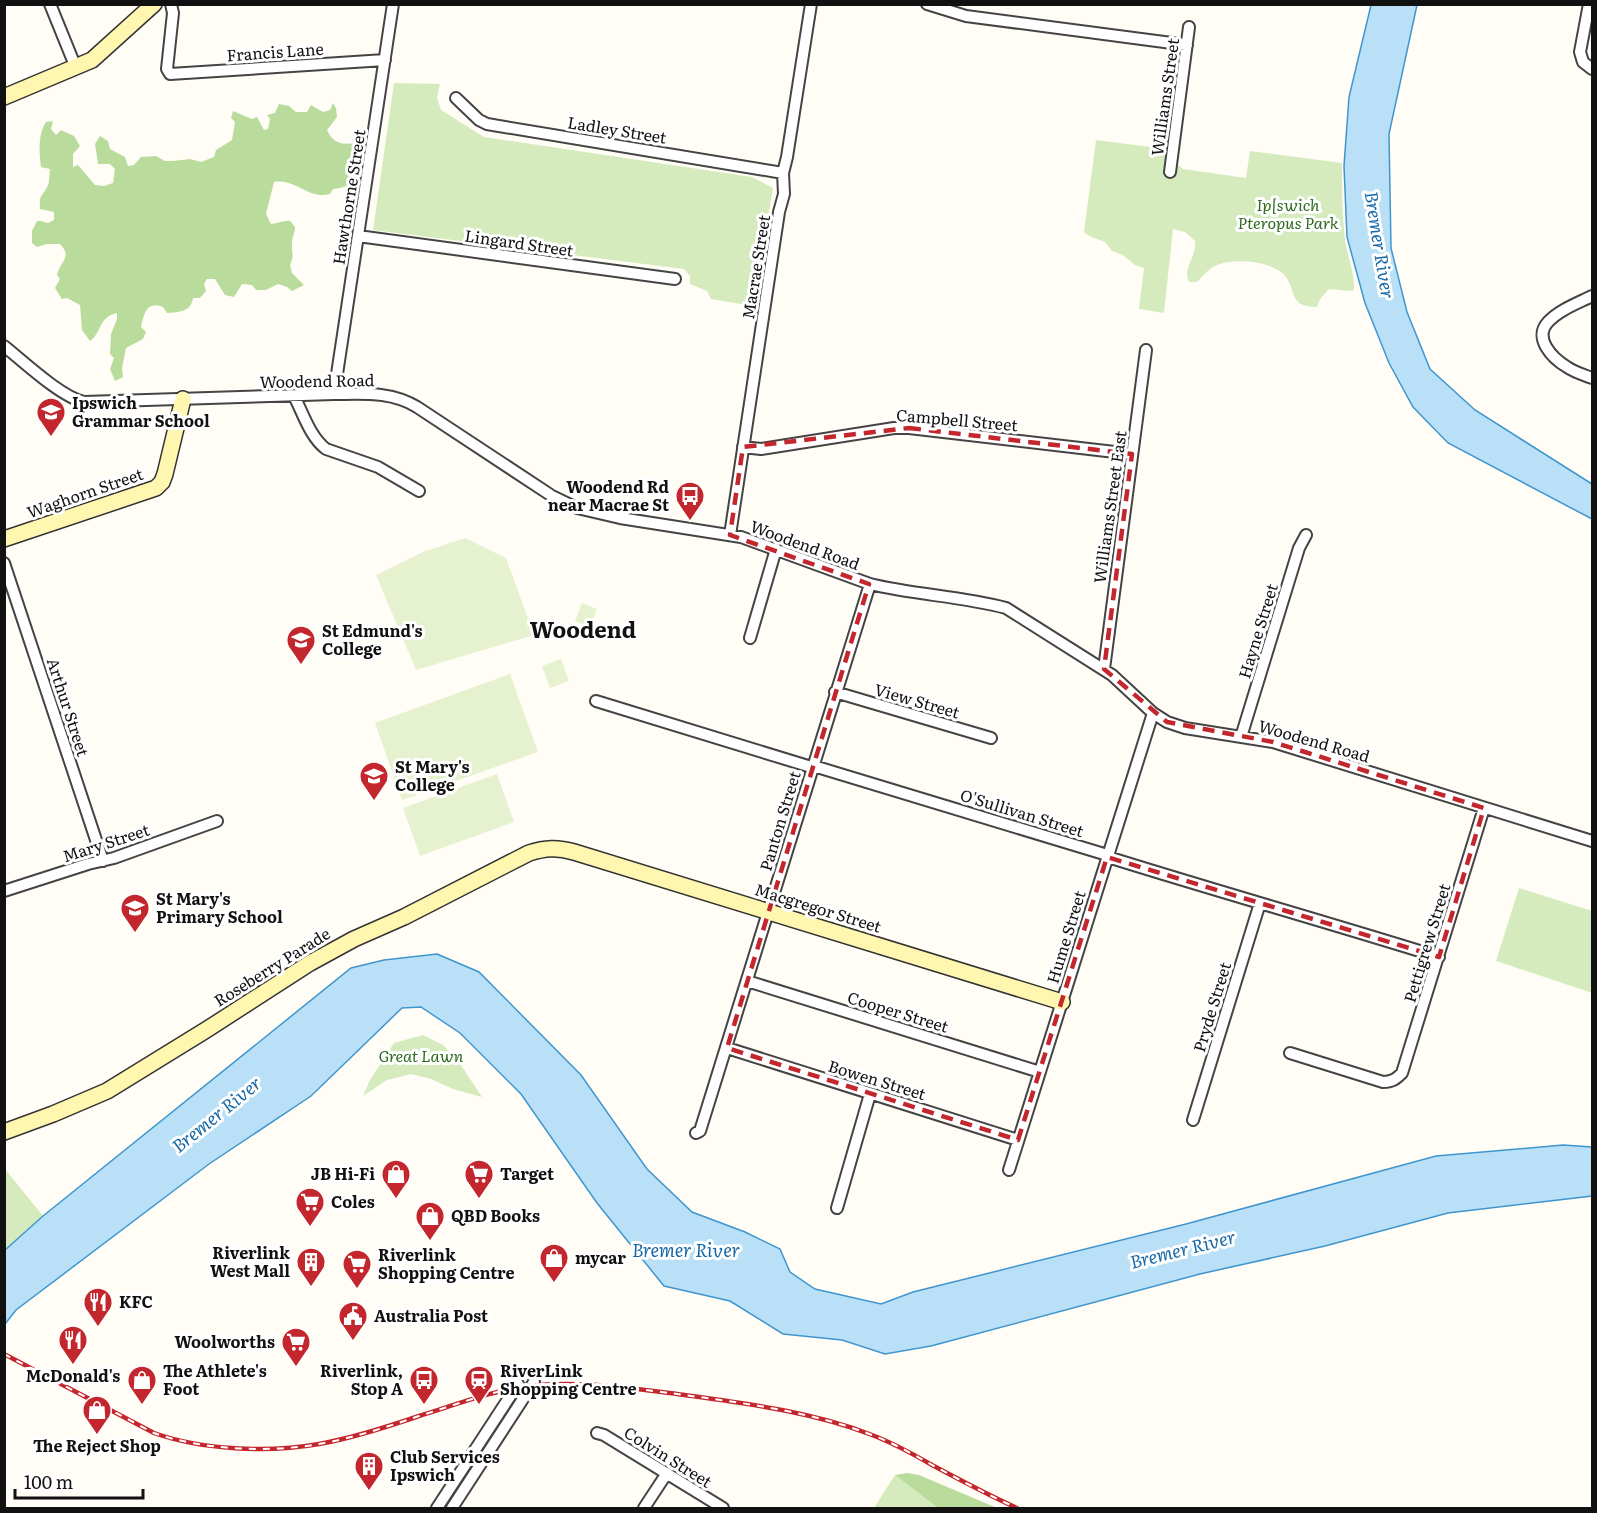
<svg xmlns="http://www.w3.org/2000/svg" width="1597" height="1513" font-family="Literata,serif">
	<style>
		.green { fill: #d5ebbd }
		.forest { fill: #b9dc9c }
		.pitch { fill: #e6f2cf }
		.water { fill: #b9e0f7; stroke: #3f96cf; stroke-width: 1.5 }
		.lines { fill: none; stroke-linecap: round; stroke-linejoin: round }
		.street-casing { stroke: #444; stroke-width: 14 }
		.secondary-casing { stroke: #333; stroke-width: 18 }
		.street { stroke: #fff; stroke-width: 10 }
		.secondary { stroke: #fff6b0; stroke-width: 15 }
		.rail-casing { stroke: #c4262e; stroke-width: 4.5 }
		.rail { stroke: #fff; stroke-width: 2; stroke-dasharray: 7; stroke-linecap: butt }
		.marked { fill: none; stroke: #c4262e; stroke-width: 4.5; stroke-dasharray: 12 8; stroke-linejoin: round }
		.labels { text-anchor: middle; stroke-width: 6; stroke-linejoin: round; paint-order: stroke }
		.street-label { font-size: 16px; fill: #111; stroke: #fff }
		.park-label { font-size: 16px; font-style: italic; fill: #2f6b1f; stroke: #fff }
		.poi-label { font-size: 16px; font-weight: bold; fill: #111; stroke: #fff; text-anchor: start }
		.water-label { font-size: 18px; font-style: italic; fill: #1768a6; stroke: #fff }
		.district-label { font-size: 22px; font-weight: bold; fill: #111; stroke: #fff }
	</style>
	<rect width="100%" height="100%" fill="#fffdf5"/>
	<path class="green" d="M394,83L440,84L437,98L441,110L484,137L752,177L773,188L753,306L711,299L707,291L690,284V276L684,269L373,230Z
		M1096,140L1159,148L1183,169L1246,178L1250,151L1342,163C1342,188 1342,213 1345,239C1347,256 1355,272 1354,290L1349,291L1329,289L1320,299L1317,307C1285,307 1299,287 1281,272C1265,260 1226,257 1210,269C1205,273 1201,278 1197,282H1189C1182,269 1197,256 1195,241L1185,232L1173,229L1164,313L1139,309L1144,268L1135,265L1123,255L1112,251L1105,242L1089,236L1084,232Z
		M1519,888L1592,911V993L1496,961Z
		M423,1035L443,1045L459,1062L482,1097L453,1089L431,1079L411,1074L387,1080L363,1096L370,1080L394,1043Z
		M5,1169L43,1216L5,1251Z
		M895,1475L938,1508H874Z"/>
	<path class="forest" d="M333,103L336,108L337,117L327,130C333,144 343,145 357,143C357,150 354,155 354,162C353,180 354,187 333,189L330,194C309,200 295,178 274,182L266,214L271,224C277,224 283,220 290,221L295,227C295,233 292,237 292,243C291,253 295,254 290,265L292,273L304,285L292,291L287,287L278,284L266,290H256L252,285L242,284L234,297L225,295L215,279H207L204,284L206,291L200,298H193C191,312 179,312 167,313L163,307C146,301 144,314 141,327L146,332L143,339L126,348L122,368L123,377L115,381L110,369L114,358L110,354L111,334L117,319V313C98,317 102,333 90,341L82,330L80,305L67,298L62,299L55,288L60,279L57,275C60,261 73,258 60,244H47L37,247L32,243V231L37,221H41L48,223L54,220V212L40,209C39,192 43,197 48,185C50,180 49,173 50,169L41,167C39,153 38,134 46,122L53,121L51,129L56,135L61,130L74,136L80,146L73,154V167L78,165L95,185L104,186L113,183L115,169L110,164H98L95,144L100,136L108,141L110,149L125,157L128,166L134,165L141,157L156,156L165,161H173L190,159L201,162L214,157L216,150L232,140L235,122L231,118L233,111L252,119L257,117L264,130L268,129L270,119L267,115L275,113L279,104L289,106L296,112H307L311,105L323,112L330,110Z
		M907,1473L919,1475L997,1508H938L895,1475Z"/>
	<path class="pitch" d="M465,538L506,558L534,635L416,670L376,575L423,552Z
		M582,603L597,609L590,627L575,621Z
		M561,659L569,681L550,688L542,666Z
		M510,674L538,752L402,800L375,723Z
		M497,774L514,822L420,856L403,808Z"/>
	<path class="water" d="M1371,5H1417L1389,134L1391,248L1407,312L1430,369L1475,410L1592,484V519L1448,443L1413,407L1389,363L1365,303L1347,237L1344,166L1349,97Z
		M437,954L479,972L581,1075L647,1169L692,1212L745,1232L780,1249L790,1272L815,1289L881,1304L913,1292L1186,1224L1436,1156L1563,1145L1592,1147V1196L1448,1213L1325,1246L1200,1274L931,1346L885,1354L842,1340L783,1334L730,1301L664,1286L597,1203L521,1094L460,1033L421,1007L402,1008L311,1096L209,1164L16,1310L5,1324V1250L43,1216L351,968L384,960Z"/>
	<g class="lines">
		<g class="street-casing">
			<path id="street" d="M50,4L76,68
				M171,4L173,13L167,69L170,74L385,60
				M927,4L966,16L1187,45
				M1589,4L1580,52L1583,62L1592,69
				M456,98L479,120L487,124L783,173
				M1170,172L1189,27
				M358,236L675,279
				M1592,296C1578,303 1559,310 1548,322C1533,338 1552,358 1567,367C1574,372 1584,375 1592,378
				M4,346C24,362 61,397 84,402L334,394C363,394 391,391 417,407L552,496L577,508L620,518L741,537L870,584C915,595 961,596 1006,608L1112,675L1153,713L1167,722L1185,728L1273,742L1592,841
				M334,394L393,4
				M294,396C303,413 310,437 326,449L378,467L419,491
				M743,447L761,449L894,428H909L1132,454
				M730,535L779,212L784,194L783,173L787,157L811,4
				M4,563L103,861
				M750,638L776,549
				M1104,669L1146,350
				M835,692L991,738
				M596,701L808,766L817,767L1104,854L1111,858C1220,892 1330,923 1439,957
				M1241,737L1299,548L1306,535
				M4,891L88,864L114,858L217,821
				M747,981L1040,1072
				M727,1048L1018,1140
				M1290,1053L1383,1082C1392,1082 1396,1079 1402,1073L1484,808
				M1193,1120L1260,903
				M696,1133L700,1131L870,584
				M1009,1170L1153,713
				M837,1208L870,1094
				M597,1433L604,1435L723,1508
				M437,1508L518,1384
				M452,1508L534,1382
				M644,1508L667,1473"/>
		</g>
		<g class="secondary-casing">
			<path id="secondary" d="M4,97L92,60L154,4
				M4,539L156,488L162,482L165,474L183,399
				M4,1132L53,1114L107,1091L206,1030L310,963L354,939L404,917L529,853C545,848 557,847 574,852L1062,1002"/>
		</g>
		<use href="#street" class="street"/>
		<use href="#secondary" class="secondary"/>
		<g class="rail-casing">
			<path id="rail" d="M4,1354L154,1433C202,1450 268,1453 319,1444C353,1438 387,1427 419,1416C455,1405 491,1391 528,1386C578,1380 628,1388 677,1394C742,1403 810,1411 872,1435C893,1443 913,1454 932,1465C960,1480 988,1495 1017,1508"/>
		</g>
		<use href="#rail" class="rail"/>
	</g>
	<path class="marked" d="M909,428L1132,454L1104,669L1167,722L1273,742L1484,808L1439,957L1107,857L1018,1140L727,1048L869,584L730,535L743,447Z"/>
	<defs>
		<g id="school-pin" transform="scale(1.5)"><path d="M0 17L-7.5 6A9.5 9.5 0 1 1 7.5 6Z" fill="#c4262e" stroke="#fff"/><path d="M0-5L7-2L0 1L-7-2ZM-4 1L0 2.5L4 1V4Q0 6-4 4Z" fill="#fff"/></g>
		<g id="bus-pin" transform="scale(1.5)"><path d="M0 17L-7.5 6A9.5 9.5 0 1 1 7.5 6Z" fill="#c4262e" stroke="#fff"/><path d="M-5-6H5V4H4V6H2V4H-2V6H-4V4H-5ZM-3.5-4V0h7V-4ZM-3.5 1.2v1.5H-2V1.2ZM2 1.2v1.5H3.5V1.2Z" fill="#fff"/></g>
		<g id="shop-pin" transform="scale(1.5)"><path d="M0 17L-7.5 6A9.5 9.5 0 1 1 7.5 6Z" fill="#c4262e" stroke="#fff"/><path d="M-5-2.5h2.3a2.7 3.5 0 0 1 5.4 0H5L5.5 6h-11ZM-1.5-2.5h3a1.5 2.3 0 0 0-3 0Z" fill="#fff"/></g>
		<g id="supermarket-pin" transform="scale(1.5)"><path d="M0 17L-7.5 6A9.5 9.5 0 1 1 7.5 6Z" fill="#c4262e" stroke="#fff"/><path d="M-6-5.5h2.5l.6 2H6L4.5 2H-2.5L-4.4-4H-6ZM-1.5 3.2a1.3 1.3 0 1 0 .1 0ZM3 3.2a1.3 1.3 0 1 0 .1 0Z" fill="#fff"/></g>
		<g id="building-pin" transform="scale(1.5)"><path d="M0 17L-7.5 6A9.5 9.5 0 1 1 7.5 6Z" fill="#c4262e" stroke="#fff"/><path d="M-4-6H4V6H1V3H-1V6H-4ZM-2.5-4.3h1.7v1.8h-1.7ZM.8-4.3h1.7v1.8H.8ZM-2.5-1h1.7V.8h-1.7ZM.8-1h1.7V.8H.8Z" fill="#fff"/></g>
		<g id="restaurant-pin" transform="scale(1.5)"><path d="M0 17L-7.5 6A9.5 9.5 0 1 1 7.5 6Z" fill="#c4262e" stroke="#fff"/><path d="M-5-6h1v4h1v-4h1v4h1v-4h1v5L-1.5 .5V6h-2V.5L-5-1ZM5-6V6H3V1.5H1.5Q1.5-4 5-6Z" fill="#fff"/></g>
		<g id="civic-pin" transform="scale(1.5)"><path d="M0 17L-7.5 6A9.5 9.5 0 1 1 7.5 6Z" fill="#c4262e" stroke="#fff"/><path d="M-.6-6.5H3V-4.5H.6V-3L4-1V1h2V6H-6V1h2V-1L-.6-3ZM-1.2 2.5V6h2.4V2.5Z" fill="#fff"/></g>
		<g id="station-pin" transform="scale(1.5)"><path d="M0 17L-7.5 6A9.5 9.5 0 1 1 7.5 6Z" fill="#c4262e" stroke="#fff"/><path d="M-3-6H3Q5-6 5-4V2Q5 4 3 4L4.5 6H3L1.5 4h-3L-3 6H-4.5L-3 4Q-5 4-5 2V-4Q-5-6-3-6ZM-3.5-4v3h7v-3ZM-3.5 1v1.5H-2V1ZM2 1v1.5H3.5V1Z" fill="#fff"/></g>
	</defs>
	<g fill-rule="evenodd">
		<use href="#school-pin" x="51" y="412"/>
		<use href="#bus-pin" x="690" y="496"/>
		<use href="#school-pin" x="301" y="640"/>
		<use href="#school-pin" x="374" y="776"/>
		<use href="#school-pin" x="135" y="908"/>
		<use href="#shop-pin" x="396" y="1174"/>
		<use href="#supermarket-pin" x="479" y="1174"/>
		<use href="#supermarket-pin" x="310" y="1202"/>
		<use href="#shop-pin" x="430" y="1216"/>
		<use href="#shop-pin" x="554" y="1258"/>
		<use href="#building-pin" x="311" y="1262"/>
		<use href="#supermarket-pin" x="357" y="1264"/>
		<use href="#restaurant-pin" x="98" y="1302"/>
		<use href="#civic-pin" x="353" y="1316"/>
		<use href="#restaurant-pin" x="73" y="1340"/>
		<use href="#supermarket-pin" x="296" y="1342"/>
		<use href="#shop-pin" x="142" y="1380"/>
		<use href="#bus-pin" x="424" y="1380"/>
		<use href="#station-pin" x="479" y="1380"/>
		<use href="#shop-pin" x="97" y="1410"/>
		<use href="#building-pin" x="369" y="1466"/>
	</g>
	<g class="labels">
		<g class="street-label">
			<text transform="translate(275 52) rotate(-4)" y="6">Francis Lane</text>
			<text transform="translate(1165 97) rotate(-82)" y="6">Williams Street</text>
			<text transform="translate(617 130) rotate(9)" y="6">Ladley Street</text>
			<text transform="translate(349 197) rotate(-81)" y="6">Hawthorne Street</text>
			<text transform="translate(519 243) rotate(8)" y="6">Lingard Street</text>
			<text transform="translate(756 267) rotate(-81)" y="6">Macrae Street</text>
			<text transform="translate(317 381) rotate(-1)" y="6">Woodend Road</text>
			<text transform="translate(957 420) rotate(5)" y="6">Campbell Street</text>
			<text transform="translate(85 493) rotate(-19)" y="6">Waghorn Street</text>
			<text transform="translate(1110 507) rotate(-82)" y="6">Williams Street East</text>
			<text transform="translate(805 545) rotate(20)" y="6">Woodend Road</text>
			<text transform="translate(1258 631) rotate(-73)" y="6">Hayne Street</text>
			<text transform="translate(917 701) rotate(16)" y="6">View Street</text>
			<text transform="translate(68 707) rotate(72)" y="6">Arthur Street</text>
			<text transform="translate(1314 741) rotate(16)" y="6">Woodend Road</text>
			<text transform="translate(1022 813) rotate(17)" y="6">O'Sullivan Street</text>
			<text transform="translate(780 821) rotate(-73)" y="6">Panton Street</text>
			<text transform="translate(106 843) rotate(-18)" y="6">Mary Street</text>
			<text transform="translate(818 908) rotate(17)" y="6">Macgregor Street</text>
			<text transform="translate(1066 937) rotate(-73)" y="6">Hume Street</text>
			<text transform="translate(1427 943) rotate(-73)" y="6">Pettigrew Street</text>
			<text transform="translate(272 967) rotate(-32)" y="6">Roseberry Parade</text>
			<text transform="translate(1212 1007) rotate(-73)" y="6">Pryde Street</text>
			<text transform="translate(898 1012) rotate(17)" y="6">Cooper Street</text>
			<text transform="translate(877 1080) rotate(17)" y="6">Bowen Street</text>
			<text transform="translate(668 1457) rotate(32)" y="6">Colvin Street</text>
		</g>
		<g class="park-label">
			<text x="1288" y="211">Ip[swich<tspan x="1288" dy="18">Pteropus Park</tspan></text>
			<text x="421" y="1062">Great Lawn</text>
		</g>
		<g class="poi-label">
			<text x="72" y="409">Ipswich<tspan x="72" dy="18">Grammar School</tspan></text>
			<text x="669" y="493" text-anchor="end">Woodend Rd<tspan x="669" dy="18">near Macrae St</tspan></text>
			<text x="322" y="637">St Edmund's<tspan x="322" dy="18">College</tspan></text>
			<text x="395" y="773">St Mary's<tspan x="395" dy="18">College</tspan></text>
			<text x="156" y="905">St Mary's<tspan x="156" dy="18">Primary School</tspan></text>
			<text x="375" y="1180" text-anchor="end">JB Hi-Fi</text>
			<text x="500" y="1180">Target</text>
			<text x="331" y="1208">Coles</text>
			<text x="451" y="1222">QBD Books</text>
			<text x="290" y="1259" text-anchor="end">Riverlink<tspan x="290" dy="18">West Mall</tspan></text>
			<text x="378" y="1261">Riverlink<tspan x="378" dy="18">Shopping Centre</tspan></text>
			<text x="575" y="1264">mycar</text>
			<text x="119" y="1308">KFC</text>
			<text x="374" y="1322">Australia Post</text>
			<text x="275" y="1348" text-anchor="end">Woolworths</text>
			<text x="163" y="1377">The Athlete's<tspan x="163" dy="18">Foot</tspan></text>
			<text x="403" y="1377" text-anchor="end">Riverlink,<tspan x="403" dy="18">Stop A</tspan></text>
			<text x="500" y="1377">RiverLink<tspan x="500" dy="18">Shopping Centre</tspan></text>
			<text x="73" y="1382" text-anchor="middle">McDonald's</text>
			<text x="97" y="1452" text-anchor="middle">The Reject Shop</text>
			<text x="390" y="1463">Club Services<tspan x="390" dy="18">Ipswich</tspan></text>
		</g>
		<g class="water-label">
			<text transform="translate(1379 245) rotate(81)" y="6">Bremer River</text>
			<text transform="translate(217 1115) rotate(-39)" y="6">Bremer River</text>
			<text transform="translate(1183 1250) rotate(-14)" y="6">Bremer River</text>
			<text x="686" y="1257">Bremer River</text>
		</g>
		<g class="district-label">
			<text x="583" y="638">Woodend</text>
		</g>
	</g>
	<rect width="1597" height="1513" fill="none" stroke="#111111" stroke-width="12"/>
	<path d="M15 1489v9h128v-9" fill="none" stroke="#111111" stroke-width="3"/>
	<text x="24" y="1489" font-size="18" fill="#111111" stroke="#ffffff" stroke-width="4.5" paint-order="stroke">100 m</text>
</svg>
